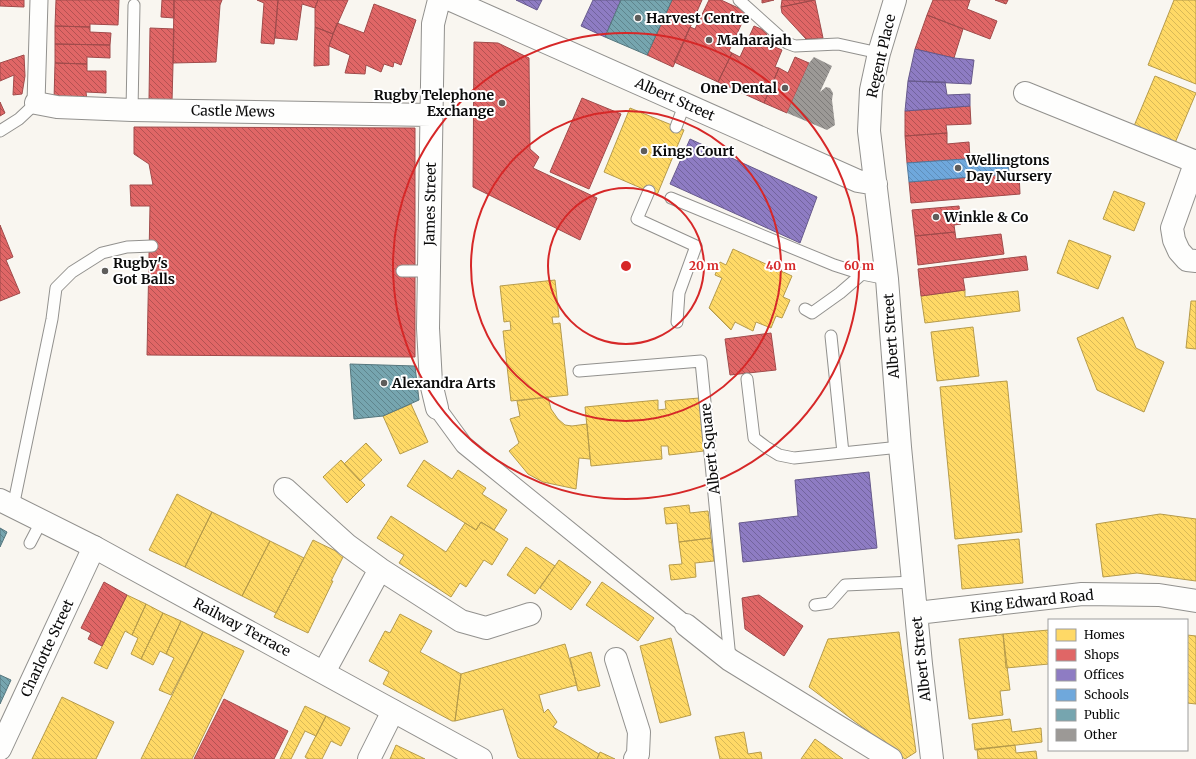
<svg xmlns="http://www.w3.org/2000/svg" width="1196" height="759" font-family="Merriweather,serif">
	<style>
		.homes { fill: url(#homes-back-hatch); stroke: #b69b4b }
		.shops { fill: url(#shops-back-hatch); stroke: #a04b4b }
		.offices { fill: url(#offices-back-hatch); stroke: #675a8c }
		.schools { fill: url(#schools-back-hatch); stroke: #51799d }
		.public { fill: url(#public-back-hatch); stroke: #56777e }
		.building { fill: url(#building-back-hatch) }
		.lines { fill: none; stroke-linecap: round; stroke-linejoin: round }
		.service-casing { stroke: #92918e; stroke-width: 13 }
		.pedestrian-casing { stroke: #92918e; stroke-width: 19 }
		.minor-casing { stroke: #92918e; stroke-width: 24 }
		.tertiary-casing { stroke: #92918e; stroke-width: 24 }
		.service { stroke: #fefefd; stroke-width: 11 }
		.pedestrian { stroke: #fefefd; stroke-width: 17 }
		.minor { stroke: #fefefd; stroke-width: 22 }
		.tertiary { stroke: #fefefd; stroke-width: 22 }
		.ring { fill: none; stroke: #d62828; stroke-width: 2 }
		.poi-dot { fill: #5e5d5b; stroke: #fff; stroke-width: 1.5 }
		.labels { text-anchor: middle; stroke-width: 4; stroke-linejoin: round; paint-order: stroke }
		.poi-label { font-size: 14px; font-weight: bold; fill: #0b0b0b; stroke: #fff; text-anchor: start }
		.street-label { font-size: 14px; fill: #0b0b0b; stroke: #fff }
		.centre { fill: #d62828; stroke: #fff; stroke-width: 2 }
		.ring-label { font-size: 12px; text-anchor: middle; font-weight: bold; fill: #d62828; stroke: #fff; stroke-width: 4; stroke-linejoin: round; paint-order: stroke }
	</style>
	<defs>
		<pattern id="homes-back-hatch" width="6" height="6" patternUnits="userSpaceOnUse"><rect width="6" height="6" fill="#ffd966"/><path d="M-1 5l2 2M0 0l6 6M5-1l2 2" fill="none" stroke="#d9b957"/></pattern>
		<pattern id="shops-back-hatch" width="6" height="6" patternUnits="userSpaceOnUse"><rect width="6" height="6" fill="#e06666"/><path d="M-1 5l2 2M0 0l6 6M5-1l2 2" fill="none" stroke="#b45252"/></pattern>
		<pattern id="offices-back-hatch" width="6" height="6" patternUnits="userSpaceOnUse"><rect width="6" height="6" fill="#8e7cc3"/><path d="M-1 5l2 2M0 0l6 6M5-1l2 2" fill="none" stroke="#72649d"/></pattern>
		<pattern id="schools-back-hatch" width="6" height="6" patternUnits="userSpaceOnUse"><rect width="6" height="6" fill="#6fa8dc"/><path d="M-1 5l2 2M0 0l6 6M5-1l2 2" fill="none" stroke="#5f8fbb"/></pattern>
		<pattern id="public-back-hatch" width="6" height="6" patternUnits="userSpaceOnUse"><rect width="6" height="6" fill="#76a5af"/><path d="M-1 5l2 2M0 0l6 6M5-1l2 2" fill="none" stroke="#5f858d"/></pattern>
		<pattern id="building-back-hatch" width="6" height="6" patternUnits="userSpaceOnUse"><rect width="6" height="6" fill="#9c9996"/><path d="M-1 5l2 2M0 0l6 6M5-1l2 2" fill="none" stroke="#7d7b79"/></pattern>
	</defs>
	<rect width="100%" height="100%" fill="#f9f6f0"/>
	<path class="homes" d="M1174,0H1196V84L1148,65Z
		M1155,76L1196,93L1175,143L1134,126Z
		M630,108L684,130L657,195L604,172Z
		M1114,191L1145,203L1134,231L1103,219Z
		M1069,240L1111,256L1098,289L1057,273Z
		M733,249L792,276L783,297L790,300L782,318L776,316L771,328L756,322L753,331L735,322L731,330L709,308L722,278L715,275L720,262L726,265Z
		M555,280L559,317H552L553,324L560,323L568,395L511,401L503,331L511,330L510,321L504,322L500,286Z
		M965,290V297L1018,291L1020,311L925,323L921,296Z
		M1191,301H1196V349L1186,348Z
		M1123,317L1136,348L1164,362L1144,412L1097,390L1077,338Z
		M973,327L979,376L937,381L931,332Z
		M1007,381L1022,532L955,539L940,387Z
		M548,397L551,409L558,419L565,425L572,426L587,424L590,459L579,458L576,489L543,482L528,474L509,451L519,443L510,419L520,416L517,401Z
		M699,398L704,451L669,455L668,446H661L662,459L591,466L585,407L658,400V410L666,409L665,401Z
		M411,404L428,442L400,454L383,416Z
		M366,443L382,460L360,481L344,464Z
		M341,460L365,485L347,503L323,477Z
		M424,460L452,479L458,470L486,488L482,494L507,510L494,530L481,522L476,530L407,486Z
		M177,494L212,512L185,567L149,550Z
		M689,505L690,513L708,511L711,538L679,542L677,523L666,524L664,508Z
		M212,512L270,541L242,596L185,567Z
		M1160,514L1196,519V581L1137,573L1103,577L1096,524Z
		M391,516L446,552L465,523L476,530L481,522L508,539L492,565L484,560L466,587L460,583L451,597L399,563L404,555L377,538Z
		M711,538L714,561L695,563L696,577L671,580L669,565L682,564L679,542Z
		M1019,539L1023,583L962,589L958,545Z
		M313,540L344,555L331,581H333L308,633L274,617Z
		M270,541L304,558L276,613L242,596Z
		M526,547L555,566L535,594L507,575Z
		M559,560L591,582L571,610L540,588Z
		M602,582L654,618L638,641L586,605Z
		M127,595L146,604L132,635L125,631L107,669L94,663Z
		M146,604L163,613L141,659L131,654L138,638L132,635Z
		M163,613L181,621L166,654L160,651L153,665L141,659Z
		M400,614L432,631L420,652L461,674L455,721H452L383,684L389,672L369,661L385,631L390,633Z
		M181,621L203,632L171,695L159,690L174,658L166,654Z
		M1049,630V664L1006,668L1003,634Z
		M203,632L244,651L192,759H141Z
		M899,632L916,752L905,759L809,687L828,639Z
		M1003,634L1010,690L1000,691L1003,715L969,719L959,639Z
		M1187,635L1196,636V704L1187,703Z
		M671,638L691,715L660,723L640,646Z
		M565,644L577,685L539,695L544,713L548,709L557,722L553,727L599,754L597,759H521L518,757L503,709L455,721L461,674Z
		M591,652L600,686L578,691L570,658Z
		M62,697L114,722L96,759H32Z
		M305,706L326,716L316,736L305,731L291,759H280Z
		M326,716L350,728L341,746L331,741L322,759H308L305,757Z
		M1010,719L1012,732L1041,728L1042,742L975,750L972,724Z
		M744,732L748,754L761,752L762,759H720L715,737Z
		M815,739L843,759H801Z
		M396,745L425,759H390Z
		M1015,745L1016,753L1036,751L1037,759H978L977,749Z
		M600,752L615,759H597Z"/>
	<path class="shops" d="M0,0H24V7L0,6Z
		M56,0H119L118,25L90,24V27L55,26Z
		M162,0H174V18L161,17Z
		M174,0H222L220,5L216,62L173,63Z
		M257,0H278L274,44L261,43L264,3Z
		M278,0H318L315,8L302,4L297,40L275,38Z
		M318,0H348L333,34L315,27V8Z
		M672,0H702L673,67L647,55Z
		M709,0H721L747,12L729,51L732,53L718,82L674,62L690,27L695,29Z
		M762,0H774L762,3Z
		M782,0H814L781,7Z
		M815,0L823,38L806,39L782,13L781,7Z
		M933,0H970L967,9L997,21L990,39L927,15Z
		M995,0H1008L1006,4Z
		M374,4L416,20L401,65L394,62L393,67L384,64L381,72L366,65L365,74L345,73L350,55L329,46L337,23L364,33Z
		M927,15L963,29L954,58L915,49Z
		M55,26L90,27V32L111,33L110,45L55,44Z
		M754,26L768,32L763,42L782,50L775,67L779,68L764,103L718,82L732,53L740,57Z
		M315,27L333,34L329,46V65L314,66Z
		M150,28L174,29L172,101L149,100Z
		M474,42L498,43L529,58L530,149L539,157L533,168L597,198L580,240L473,187Z
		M55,44L110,45V58L87,57V64L55,63Z
		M24,55L25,76L22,94L13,95L14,75L0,81V63Z
		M795,57L809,63L787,113L764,103L779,68L788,73Z
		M55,63L87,64V71H106V93L86,92L87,101L54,100Z
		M582,98L621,114L589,189L550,172Z
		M0,102L5,113L0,116Z
		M970,106L971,124L946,125L947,133L905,136V111Z
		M134,127L415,128V357L147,355L150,206H131L130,185H153L149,164L134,154Z
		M947,133V144L969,142L970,159L907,163L905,136Z
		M1019,173L1020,194L911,203L909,182Z
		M959,206L961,224L954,225L955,232L915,236L912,210Z
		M0,225L13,257L6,260L20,293L0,301Z
		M955,232L956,239L1001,234L1004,254L918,265L915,236Z
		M1026,256L1028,270L963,278L965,290L921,296L918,269Z
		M771,333L776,370L730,375L725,339Z
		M104,582L127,595L102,646L88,639L91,633L81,628Z
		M759,595L803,626L784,656L745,629L742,598Z
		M224,699L288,731L274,759H194Z"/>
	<path class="offices" d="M516,0H542L537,10Z
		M593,0H621L605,37L581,26Z
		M915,49L954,58L974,60L971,84L908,81Z
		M908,81L945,82L947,95L970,94V106L905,111Z
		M690,139L817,197L800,243L670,184Z
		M869,472L877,548L743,562L739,523L798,516L795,480Z"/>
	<path class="schools" d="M1008,156L1009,174L909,182L907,163Z"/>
	<path class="public" d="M621,0H672L647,55L605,37Z
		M350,364L415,366L419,400L383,416L354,419Z
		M0,528L7,532L0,547Z
		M0,675L11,680L0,704Z"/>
	<path class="building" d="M814,57L832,66L820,92L826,87L830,88L833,93L832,100L835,125L827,130L787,113L809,63Z"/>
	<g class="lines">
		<g class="service-casing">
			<path id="service" d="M739,0L787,43L795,46L838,44L879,53
				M132,110L134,5
				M676,127L685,103
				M0,131L19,119L36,103
				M649,191L637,219L696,246L679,293L677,322
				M671,198L834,265L862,274L887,279
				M402,271H429
				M805,309L812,313L840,293L862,274
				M831,336L843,453
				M579,371L701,361L730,659
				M747,379L754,438L766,447L779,455L794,458L900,447
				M13,507L52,319L56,288L72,272L102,253L127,247L152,246
				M30,543L42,520
				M815,605L829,603L845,585L914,582"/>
		</g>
		<g class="pedestrian-casing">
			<path id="pedestrian" d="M36,103L39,0
				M437,408L464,445L686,625"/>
		</g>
		<g class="minor-casing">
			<path id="minor" d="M451,0L858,181L876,184
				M895,0L879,53L871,90L869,131L887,279L900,447L921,664L932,759
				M1025,93L1196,162
				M36,103L57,107L132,110L431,115
				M1196,161L1172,228L1174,240L1179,251L1187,260L1196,261
				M437,408L431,383L428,328L433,24L439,0
				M285,489L347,545L380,569L324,672
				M380,569L461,621L486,628L530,614
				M917,613L1082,594L1159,595L1196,601
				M686,625L730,660L891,759
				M616,659L639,732L638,754L635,759
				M0,749L94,547
				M369,759L393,711"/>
		</g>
		<g class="tertiary-casing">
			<path id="tertiary" d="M0,500L94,547L481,759"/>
		</g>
		<use href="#service" class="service"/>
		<use href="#pedestrian" class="pedestrian"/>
		<use href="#minor" class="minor"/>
		<use href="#tertiary" class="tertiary"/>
	</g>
	<g class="ring">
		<circle cx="626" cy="266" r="78"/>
		<circle cx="626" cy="266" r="155"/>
		<circle cx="626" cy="266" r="233"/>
	</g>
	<g class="poi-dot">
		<circle cx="638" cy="18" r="4"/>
		<circle cx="709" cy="40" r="4"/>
		<circle cx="785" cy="88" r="4"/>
		<circle cx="502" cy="103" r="4"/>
		<circle cx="644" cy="151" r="4"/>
		<circle cx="958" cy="168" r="4"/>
		<circle cx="936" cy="217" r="4"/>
		<circle cx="105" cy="271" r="4"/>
		<circle cx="384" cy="383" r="4"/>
	</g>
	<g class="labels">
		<g class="poi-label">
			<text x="646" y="23">Harvest Centre</text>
			<text x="717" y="45">Maharajah</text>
			<text x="777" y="93" text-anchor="end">One Dental</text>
			<text x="494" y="100" text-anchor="end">Rugby Telephone<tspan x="494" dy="16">Exchange</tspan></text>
			<text x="652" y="156">Kings Court</text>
			<text x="966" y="165">Wellingtons<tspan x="966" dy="16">Day Nursery</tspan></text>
			<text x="944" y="222">Winkle &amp; Co</text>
			<text x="113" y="268">Rugby's<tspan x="113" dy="16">Got Balls</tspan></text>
			<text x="392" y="388">Alexandra Arts</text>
		</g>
		<g class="street-label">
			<text transform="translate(881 56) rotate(-77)" y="5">Regent Place</text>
			<text transform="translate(675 99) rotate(24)" y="5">Albert Street</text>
			<text transform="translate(233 111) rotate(1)" y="5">Castle Mews</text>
			<text transform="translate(430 204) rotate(-89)" y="5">James Street</text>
			<text transform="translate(891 336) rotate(-94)" y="5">Albert Street</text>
			<text transform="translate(710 449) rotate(-96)" y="5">Albert Square</text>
			<text transform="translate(1032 601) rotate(-6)" y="5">King Edward Road</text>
			<text transform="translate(242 627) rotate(28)" y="5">Railway Terrace</text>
			<text transform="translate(47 648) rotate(-65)" y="5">Charlotte Street</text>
			<text transform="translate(921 659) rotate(-96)" y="5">Albert Street</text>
		</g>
	</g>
	<circle cx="626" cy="266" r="6" class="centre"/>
	<g class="ring-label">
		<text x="704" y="270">20 m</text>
		<text x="781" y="270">40 m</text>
		<text x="859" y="270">60 m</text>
	</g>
	<rect x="1048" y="619" width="140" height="132" fill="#ffffff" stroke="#9d9d9d"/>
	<rect x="1056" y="629" width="20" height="12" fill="#ffd966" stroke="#9d9d9d"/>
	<text x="1084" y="639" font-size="12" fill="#0b0b0b">Homes</text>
	<rect x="1056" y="649" width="20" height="12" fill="#e06666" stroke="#9d9d9d"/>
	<text x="1084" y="659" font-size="12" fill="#0b0b0b">Shops</text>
	<rect x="1056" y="669" width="20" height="12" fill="#8e7cc3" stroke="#9d9d9d"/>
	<text x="1084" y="679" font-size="12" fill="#0b0b0b">Offices</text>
	<rect x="1056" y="689" width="20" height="12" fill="#6fa8dc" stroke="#9d9d9d"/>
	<text x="1084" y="699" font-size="12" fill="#0b0b0b">Schools</text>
	<rect x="1056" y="709" width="20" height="12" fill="#76a5af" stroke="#9d9d9d"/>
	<text x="1084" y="719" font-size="12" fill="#0b0b0b">Public</text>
	<rect x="1056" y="729" width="20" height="12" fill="#9c9996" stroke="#9d9d9d"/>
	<text x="1084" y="739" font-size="12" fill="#0b0b0b">Other</text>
</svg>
